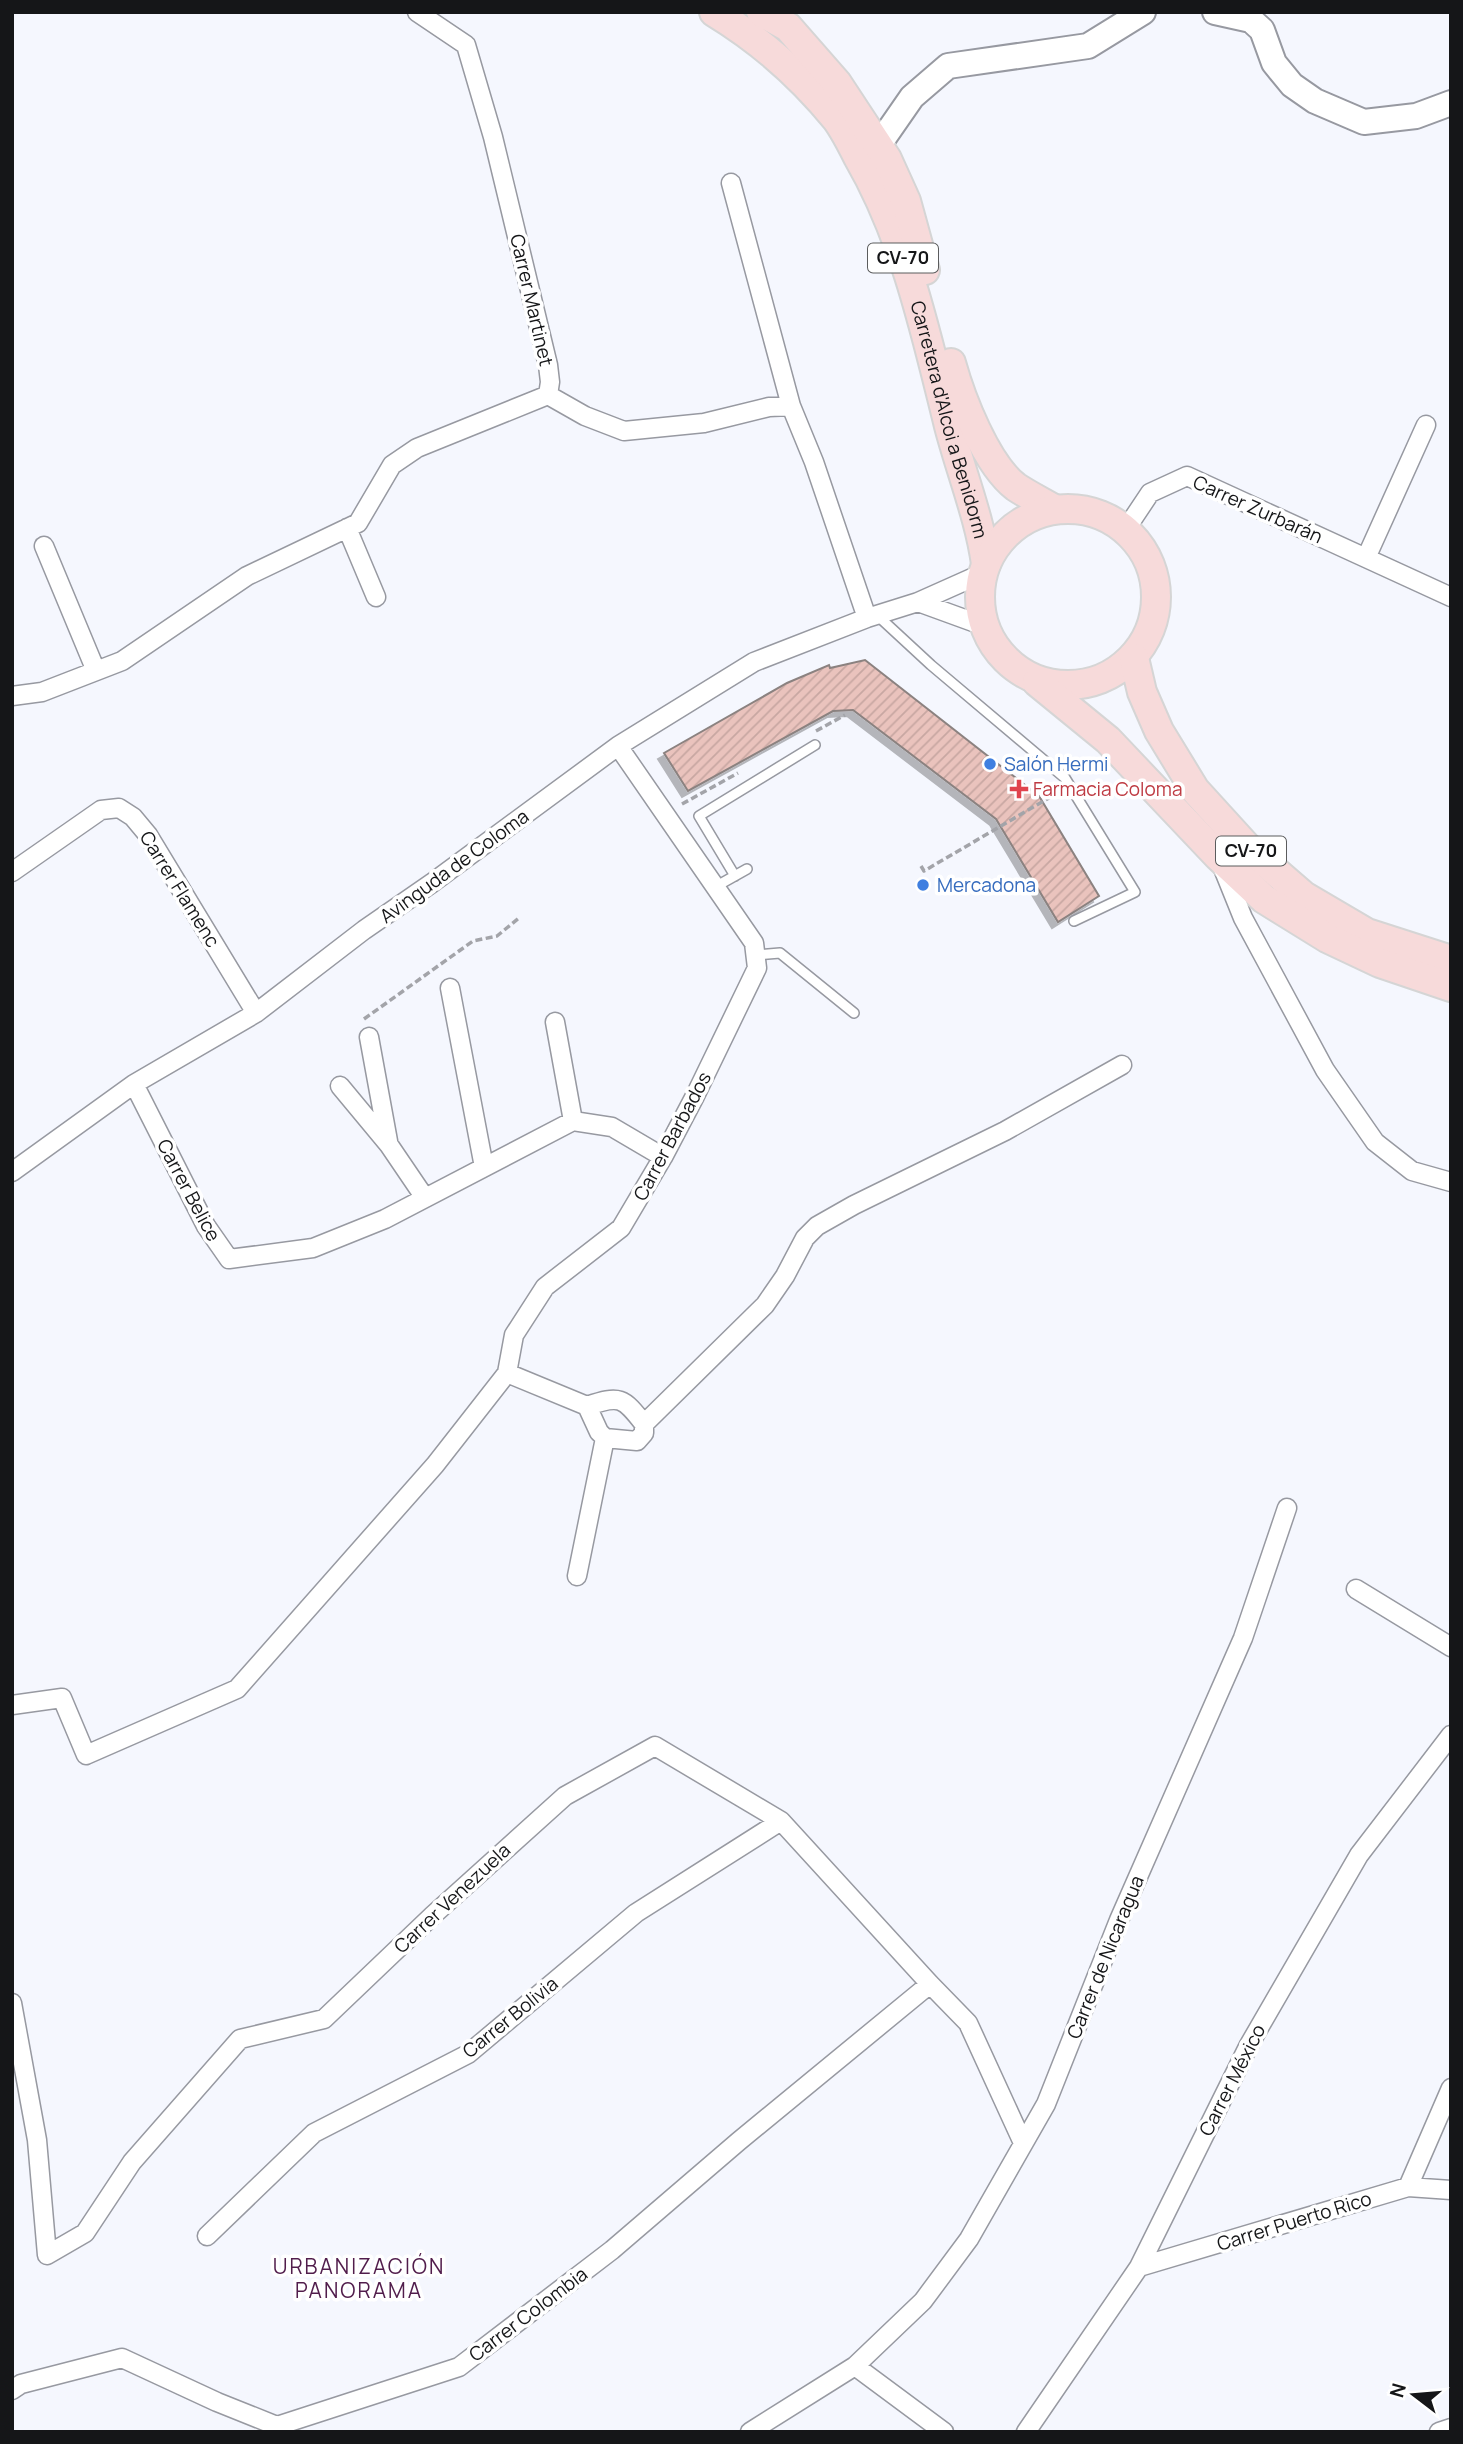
<svg xmlns="http://www.w3.org/2000/svg" width="1463" height="2444" font-family="Manrope,sans-serif">
	<style>
		.building { fill: url(#building-hatch); stroke: #8b8280; stroke-width: 2; filter: url(#shadow) }
		.lines { fill: none; stroke-linecap: round; stroke-linejoin: round }
		.lane-casing { stroke: #9799a1; stroke-width: 12 }
		.street-casing { stroke: #9799a1; stroke-width: 21 }
		.secondary-casing { stroke: #9799a1; stroke-width: 28 }
		.primary-casing { stroke: #d5d5d5; stroke-width: 32 }
		.path { stroke: #a3a4a9; stroke-width: 3.5; stroke-dasharray: 7 3.5; stroke-linecap: butt }
		.lane { stroke: #fff; stroke-width: 9 }
		.street { stroke: #fff; stroke-width: 18 }
		.secondary { stroke: #fff; stroke-width: 24 }
		.primary { stroke: #f7dada; stroke-width: 28 }
		.shop-dot { fill: #3f7fe0; stroke: #fff; stroke-width: 2.5 }
		.health-dot { fill: #e0444e; stroke: #fff; stroke-width: 2.5 }
		.labels { text-anchor: middle; stroke-width: 7; stroke-linejoin: round; paint-order: stroke }
		.shield { fill: #fff; stroke: #5b5c5d; stroke-width: 2 }
		.shield-label { font-size: 18px; font-weight: bold; fill: #151618 }
		.street-label { font-size: 19px; fill: #151618; stroke: #fff }
		.shop-label { font-size: 19px; fill: #366cbe; stroke: #fff; text-anchor: start }
		.health-label { font-size: 19px; fill: #be3a42; stroke: #fff; text-anchor: start }
		.neighbourhood-label { font-size: 21px; letter-spacing: 2px; fill: #511d4c; stroke: #fff }
	</style>
	<defs>
		<pattern id="building-hatch" width="6" height="6" patternUnits="userSpaceOnUse" patternTransform="scale(1.75)"><rect width="6" height="6" fill="#eac3bd"/><path d="M-1 1l2-2M0 6l6-6M5 7l2-2" fill="none" stroke="#c8a7a2"/></pattern>
		<filter id="shadow"><feDropShadow dx="-6" dy="6" stdDeviation="0" flood-color="#0004"/></filter>
	</defs>
	<rect width="100%" height="100%" fill="#f5f7fe"/>
	<path class="building" d="M865,660L1039,796L1099,896L1058,922L996,819L853,710L833,711L688,791L664,753L787,683L829,665L830,668Z"/>
	<g class="lines">
		<g class="lane-casing">
			<path id="lane" d="M878,616L931,665L1065,778L1135,892L1074,921
				M735,876L699,816L815,745
				M715,887L747,869
				M757,955L780,953L854,1013"/>
		</g>
		<g class="street-casing">
			<path id="street" d="M417,12L466,45L493,137L548,365L550,382L548,395
				M731,183L791,406
				M548,395L585,416L624,431L704,423L769,407L791,406L814,462L867,618
				M347,528L376,597
				M1126,529L1150,493L1187,476L1451,597
				M44,546L96,671
				M1366,558L1426,425
				M918,602L984,626
				M12,696L42,692L122,661L247,576L358,523L392,465L417,448L548,395
				M618,746L754,943L757,968L695,1096L663,1157L621,1228L545,1287L514,1335L507,1373L587,1406C620,1395 623,1397 644,1424
				M1222,866L1243,918L1325,1070L1375,1142L1412,1171L1451,1182
				M12,872L101,810L119,808L133,817L148,835L256,1013
				M450,988L484,1167
				M555,1022L573,1121
				M369,1037L388,1141
				M134,1084L206,1226L229,1259L313,1248L385,1219L573,1121L612,1127L663,1157
				M340,1086L389,1145L425,1198
				M12,1172L134,1084L256,1013L364,930L432,883L618,746L754,662L867,618L918,602L983,573
				M587,1406L599,1432L605,1438L637,1441L644,1433V1424L765,1305L785,1276L805,1238L817,1226L854,1205L1005,1131L1122,1065
				M577,1576L605,1438
				M1356,1589L1451,1647
				M12,1705L62,1698L86,1755L237,1689L435,1465L507,1373
				M12,2003L37,2140L47,2255L85,2233L132,2162L240,2039L324,2019L432,1916L565,1796L655,1746L781,1821L930,1984L968,2023L1023,2143
				M1408,2187L1451,2088
				M207,2236L314,2133L468,2054L636,1913L781,1821
				M1139,2267L1408,2187L1451,2190
				M12,2390L21,2384L122,2358L217,2402L277,2426L459,2367L612,2250L739,2141L930,1984
				M750,2432L855,2366
				M944,2432L855,2366L923,2301L969,2239L1046,2104L1119,1920L1243,1638L1287,1508
				M1026,2432L1139,2267L1249,2045L1359,1855L1451,1735
				M1439,2432L1451,2428"/>
		</g>
		<g class="secondary-casing">
			<path id="secondary" d="M1215,12L1251,20L1262,30L1274,63L1292,85L1315,101L1364,122L1416,116L1451,103
				M878,146L912,97L948,66L1088,46L1143,12"/>
		</g>
		<g class="primary-casing">
			<g id="primary">
				<path id="s1" d="M714,12C760,40 803,78 837,120C845,131 852,145 858,157C906,240 926,334 949,426C961,472 980,519 986,564"/>
				<path d="M761,12L788,27L837,83L887,159L906,201L925,270"/>
				<path d="M951,363C961,399 986,464 1016,487C1028,495 1042,502 1054,509"/>
				<circle cx="1068" cy="597" r="88"/>
				<path d="M1134,658L1142,692L1159,731L1195,790L1246,846L1304,896L1367,933L1451,960"/>
				<path d="M1037,682L1108,740L1218,856L1264,899L1327,938L1380,963L1451,987"/>
			</g>
		</g>
		<path class="path" d="M816,731L845,715
			M682,804L738,773
			M921,866L924,871L1059,792
			M364,1019L473,941L497,936L519,918"/>
		<use href="#lane" class="lane"/>
		<use href="#street" class="street"/>
		<use href="#secondary" class="secondary"/>
		<use href="#primary" class="primary"/>
	</g>
	<g class="shop-dot">
		<circle cx="990" cy="764" r="7"/>
		<circle cx="923" cy="885" r="7"/>
	</g>
	<path class="health-dot" d="M1015.5 778.5h7v7h7v7h-7v7h-7v-7h-7v-7h7z"/>
	<g class="labels">
		<g class="shield">
			<rect x="868" y="243.5" width="70" height="29" rx="5"/>
			<rect x="1216" y="836.5" width="70" height="29" rx="5"/>
		</g>
		<g class="shield-label">
			<text x="903" y="264">CV-70</text>
			<text x="1251" y="857">CV-70</text>
		</g>
		<g class="street-label">
			<text transform="translate(532 300) rotate(77)" y="7">Carrer Martinet</text>
			<text dy="7" stroke="none"><textPath href="#s1" startOffset="486">Carretera d'Alcoi a Benidorm</textPath></text>
			<text transform="translate(1258 509) rotate(24)" y="7">Carrer Zurbarán</text>
			<text transform="translate(454 866) rotate(-36)" y="7">Avinguda de Coloma</text>
			<text transform="translate(180 889) rotate(58)" y="7">Carrer Flamenc</text>
			<text transform="translate(672 1136) rotate(-62)" y="7">Carrer Barbados</text>
			<text transform="translate(189 1190) rotate(62)" y="7">Carrer Belice</text>
			<text transform="translate(452 1898) rotate(-43)" y="7">Carrer Venezuela</text>
			<text transform="translate(1105 1957) rotate(-68)" y="7">Carrer de Nicaragua</text>
			<text transform="translate(510 2017) rotate(-39)" y="7">Carrer Bolivia</text>
			<text transform="translate(1232 2080) rotate(-63)" y="7">Carrer México</text>
			<text transform="translate(1294 2221) rotate(-17)" y="7">Carrer Puerto Rico</text>
			<text transform="translate(528 2314) rotate(-37)" y="7">Carrer Colombia</text>
		</g>
		<g class="shop-label">
			<text x="1004" y="771">Salón Hermi</text>
			<text x="937" y="892">Mercadona</text>
		</g>
		<g class="health-label">
			<text x="1033" y="796">Farmacia Coloma</text>
		</g>
		<g class="neighbourhood-label">
			<text x="359" y="2274">URBANIZACIÓN<tspan x="359" dy="24">PANORAMA</tspan></text>
		</g>
	</g>
	<rect width="1463" height="2444" fill="none" stroke="#151618" stroke-width="28"/>
	<g transform="translate(1414 2395) rotate(286)" stroke="#ffffff" stroke-width="5" paint-order="stroke">
	<path d="M0-5L12 26L0 18L-12 26Z" fill="#151618"/>
	<text y="-10" font-size="19" font-weight="bold" text-anchor="middle" fill="#151618">N</text>
	</g>
</svg>
